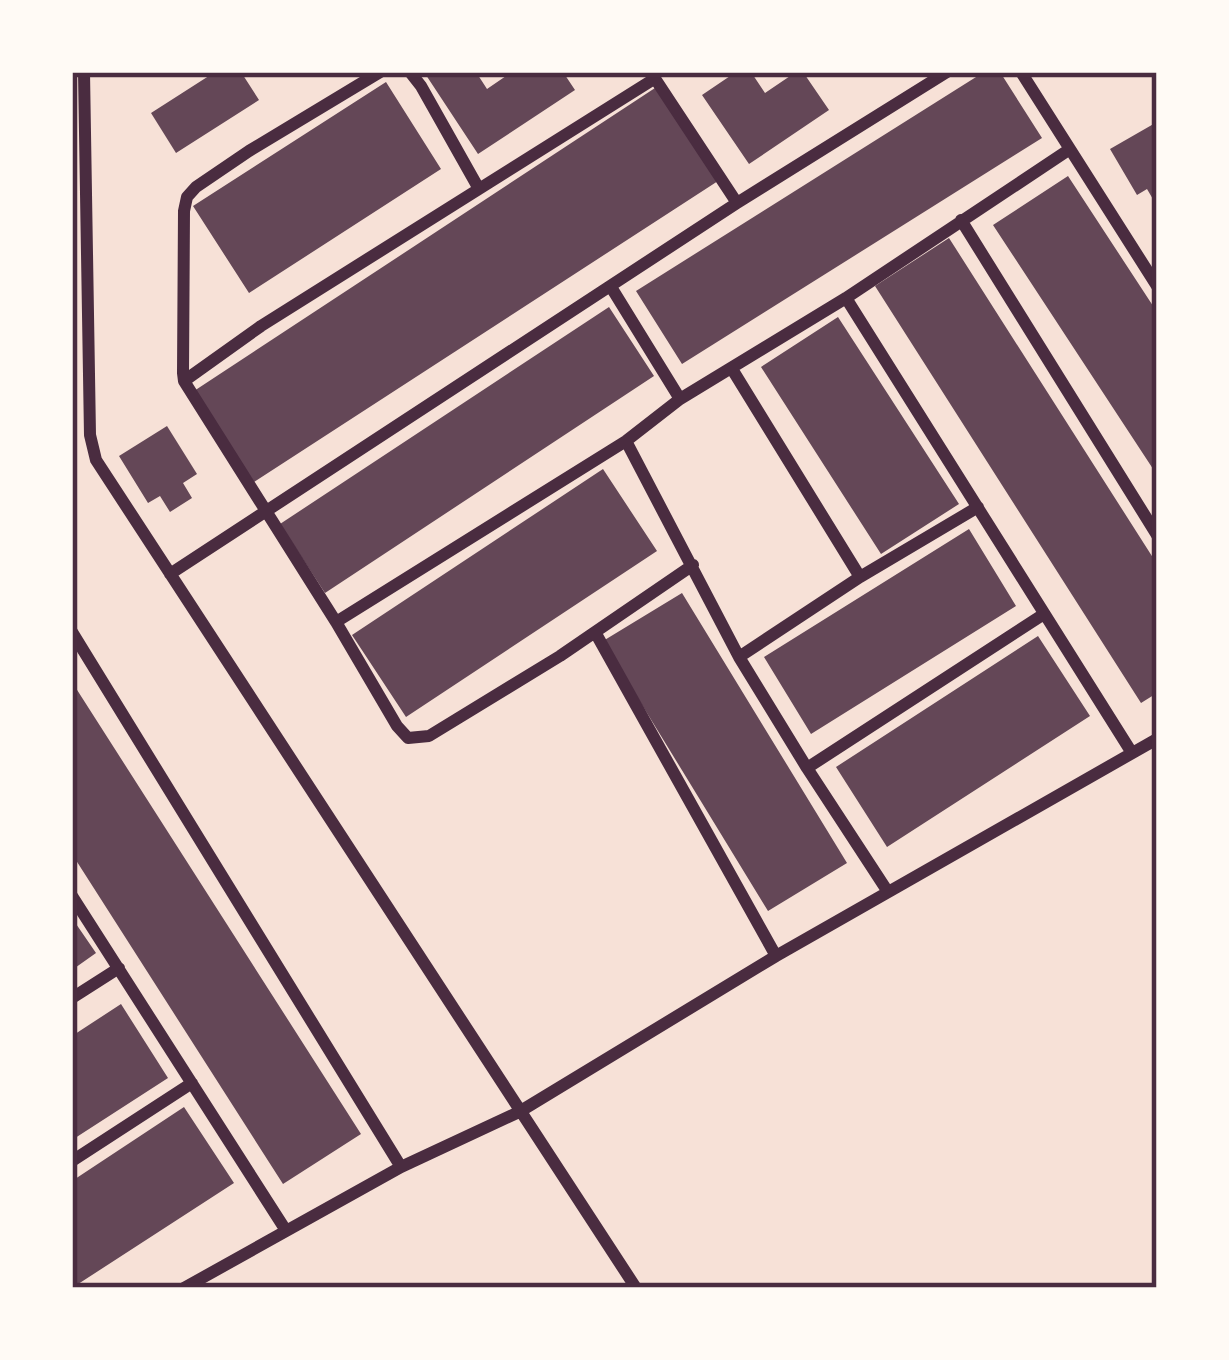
<svg xmlns="http://www.w3.org/2000/svg" width="1229" height="1360" font-family="'Noto Serif',serif">
	<style>
		.building { fill: #644757 }
		.lines { fill: none; stroke-linecap: round; stroke-linejoin: round }
		.minor { stroke: #4a2c40; stroke-width: 12 }
		.neatline { fill: none; stroke: #4a2c40; stroke-width: 4.5 }
	</style>
	<rect width="100%" height="100%" fill="#f7e1d7"/>
	<path class="building" d="M215,72H241L259,100L176,153L151,113Z
		M424,72H476L487,89L512,72H563L575,90L478,154Z
		M736,72H751L765,93L796,72H803L829,110L749,164L702,95Z
		M984,72H1000L1042,138L682,364L636,291Z
		M386,82L441,169L249,293L193,206Z
		M655,88L718,181L254,482L194,391Z
		M1157,122V206L1147,189L1137,195L1110,149Z
		M1068,176L1157,312V475L993,225Z
		M949,238L1157,564V693L1141,703L875,286Z
		M609,307L654,376L325,593L280,524Z
		M838,317L959,504L881,554L761,367Z
		M167,426L197,474L183,483L192,498L170,512L160,496L148,503L119,456Z
		M603,469L657,551L406,717L352,635Z
		M969,529L1016,606L811,734L764,657Z
		M682,593L847,863L768,911L603,641Z
		M1038,636L1090,716L887,847L836,767Z
		M72,682L361,1134L283,1184L72,854Z
		M72,918L96,953L72,970Z
		M121,1004L168,1078L72,1140V1036Z
		M184,1107L234,1183L72,1288V1181Z"/>
	<g class="lines">
		<path class="minor" d="M84,72L90,435L96,460L636,1288
			M380,72L249,151L196,187L187,197L184,211L183,373L184,381L336,622L397,726L408,738L429,736L560,656L693,565
			M410,72L421,86L479,189
			M1021,72L1157,286
			M652,74L737,203
			M961,220L1157,535
			M611,287L680,399
			M846,298L1132,753
			M732,369L860,577
			M184,381L261,326L654,79
			M626,441L739,657L807,768L888,892
			M170,574L737,203L947,72
			M336,622L626,441L680,399L846,298L1070,149
			M72,632L401,1167
			M595,632L776,956
			M739,657L860,577L978,507
			M807,768L1044,614
			M72,896L285,1229
			M72,998L119,968
			M72,1161L192,1083
			M184,1288L401,1167L519,1112L776,956L1157,739"/>
	</g>
	<rect width="1229" height="1360" fill="none" stroke="#fffaf5" stroke-width="150"/>
	<rect x="75" y="75" width="1079" height="1210" class="neatline"/>
</svg>
